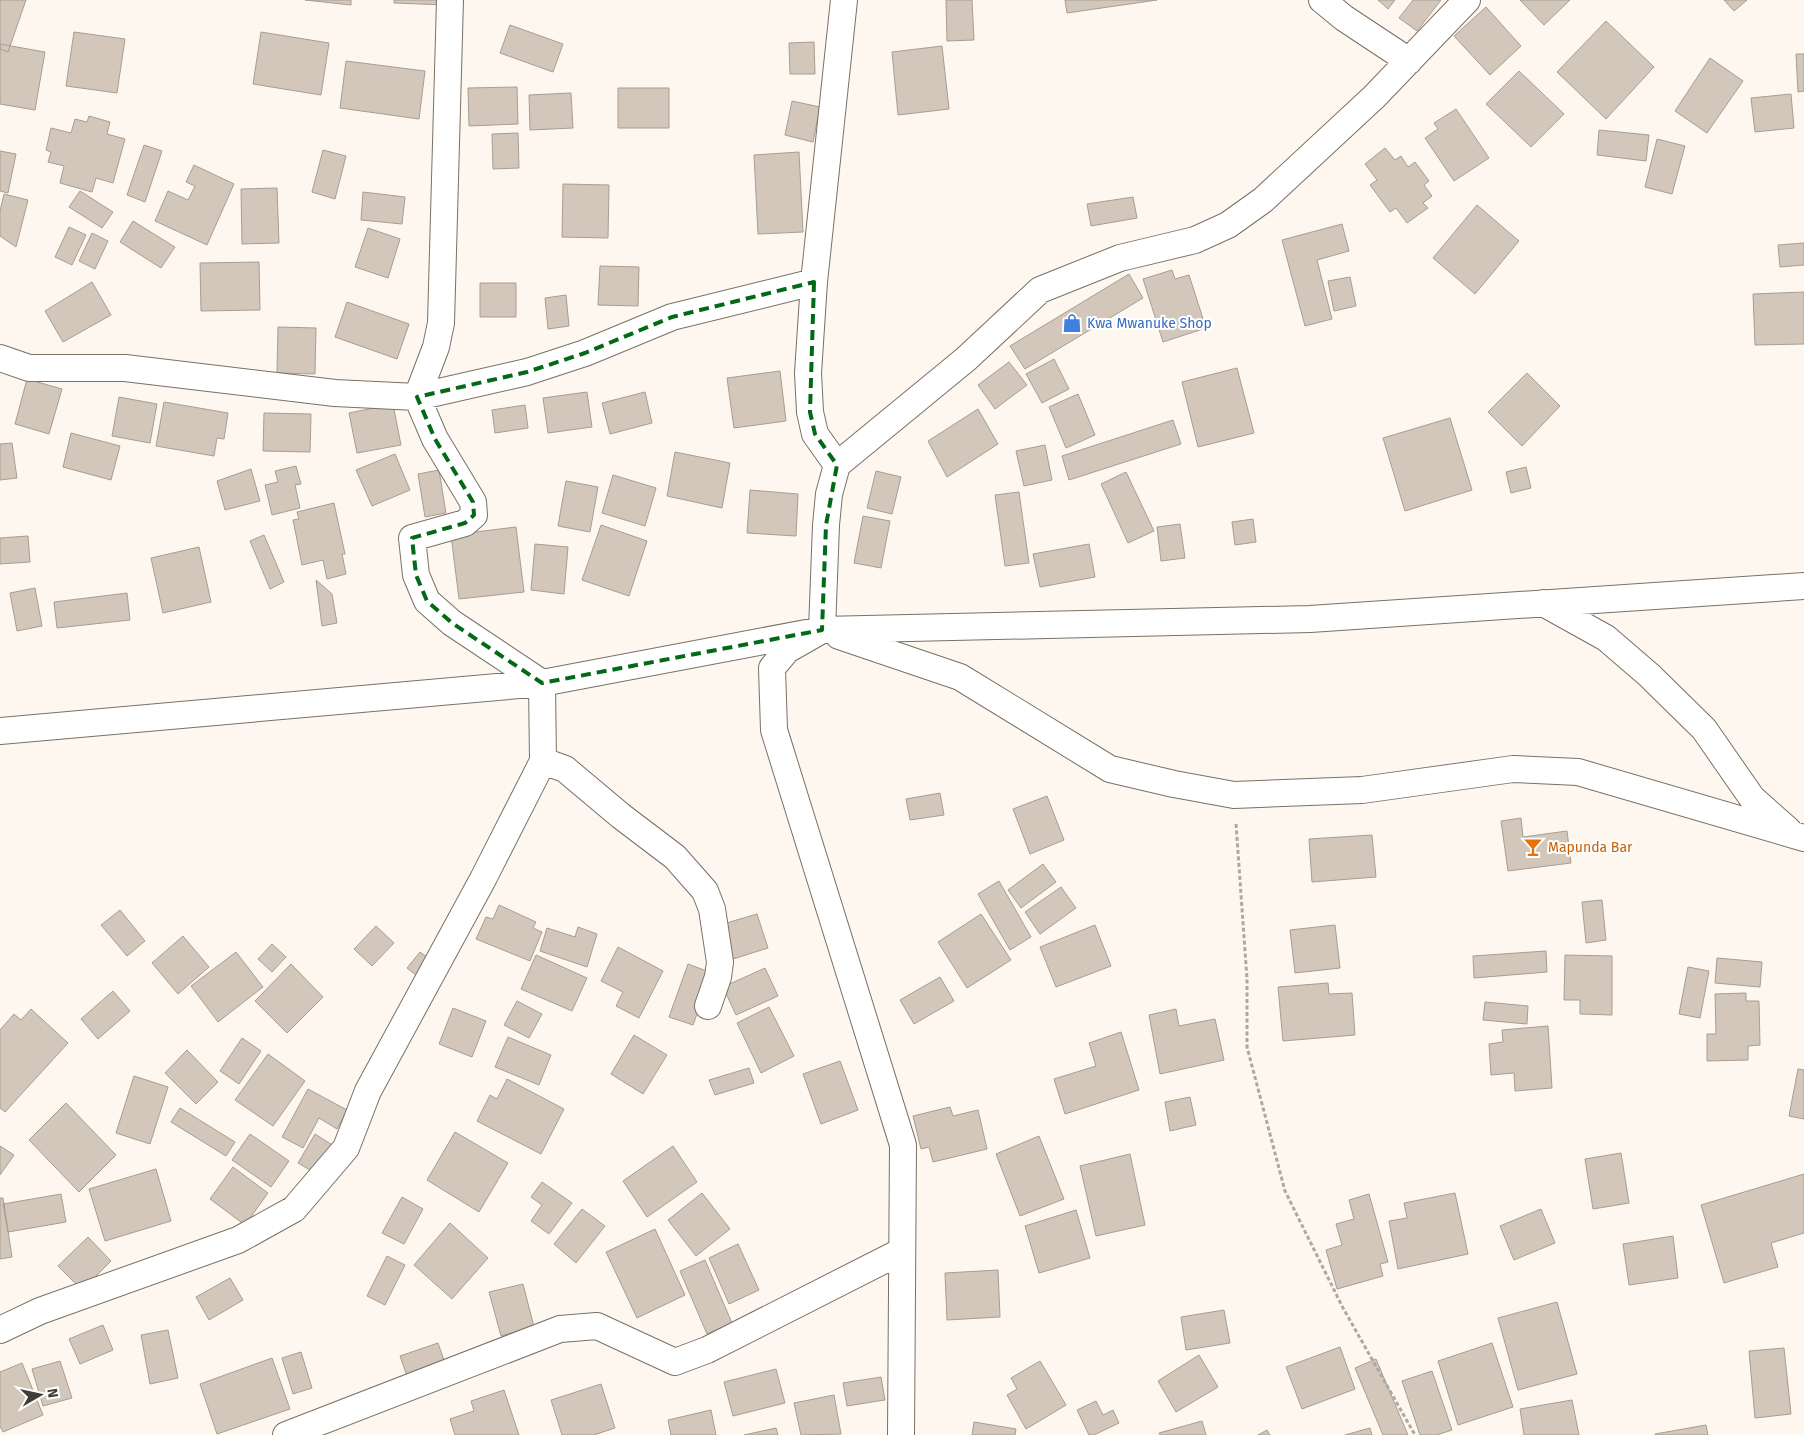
<svg xmlns="http://www.w3.org/2000/svg" width="1804" height="1435" font-family="'Fira Sans',sans-serif">
	<style>
		.building { fill: #d3c7bb; stroke: #a89d91 }
		.lines { fill: none; stroke-linecap: round; stroke-linejoin: round }
		.minor-casing { stroke: #7a7065; stroke-width: 28 }
		.path { stroke: #ada8a1; stroke-width: 3; stroke-dasharray: 4 2.5; stroke-linecap: butt }
		.minor { stroke: #fff; stroke-width: 26 }
		.marked { fill: none; stroke: #026915; stroke-width: 4; stroke-dasharray: 10 6; stroke-linejoin: round }
		.labels { text-anchor: middle; stroke-width: 4; stroke-linejoin: round; paint-order: stroke }
		.shop-label { font-size: 14px; fill: #366cbe; stroke: #fff; text-anchor: start }
		.food-label { font-size: 14px; fill: #c56008; stroke: #fff; text-anchor: start }
	</style>
	<rect width="100%" height="100%" fill="#fef7f0"/>
	<path class="building" d="M0,0H26L8,52L0,49Z
		M305,0H351V5Z
		M394,0H446V5L394,3Z
		M946,0H972L974,40L947,41Z
		M1065,0H1157L1067,13Z
		M1378,0H1395L1388,9Z
		M1413,0H1441L1417,31L1399,18Z
		M1520,0H1570L1544,25Z
		M1724,0H1747L1734,11Z
		M1486,7L1521,46L1490,75L1454,36Z
		M1606,21L1654,67L1606,119L1557,72Z
		M510,25L563,44L553,72L500,53Z
		M74,32L125,39L117,93L66,86Z
		M261,32L329,43L321,95L253,84Z
		M814,42L815,74H790L789,43Z
		M0,44L45,52L35,110L0,104Z
		M942,46L949,109L898,115L892,52Z
		M1796,54H1804V91L1798,92Z
		M1710,58L1743,81L1707,133L1675,111Z
		M346,61L425,71L419,119L340,108Z
		M1519,71L1564,114L1531,147L1486,104Z
		M517,87L518,124L469,126L468,88Z
		M618,88H669V128H618Z
		M571,93L573,128L530,130L529,95Z
		M1791,94L1794,128L1755,132L1751,98Z
		M792,101L820,107L813,142L785,135Z
		M1456,109L1489,158L1454,181L1425,138L1438,129L1434,123Z
		M89,116L110,122L107,134L125,139L113,183L96,178L92,192L60,183L64,166L48,162L51,152L46,150L51,128L71,133L75,119L87,122Z
		M1599,130L1649,135L1646,161L1597,155Z
		M518,133L519,168L493,169L492,134Z
		M1657,139L1685,146L1672,194L1645,187Z
		M144,145L162,151L145,202L127,195Z
		M1385,148L1395,160L1401,156L1408,167L1415,162L1429,181L1424,185L1432,196L1423,203L1428,208L1407,223L1396,208L1390,212L1370,185L1377,180L1365,164Z
		M323,150L346,156L335,199L312,192Z
		M0,151L16,154L8,193L0,191Z
		M799,152L803,232L758,234L754,155Z
		M194,165L234,184L207,245L155,221L168,191L188,200L195,186L186,182Z
		M563,184L609,185L608,238L562,237Z
		M277,188L279,243L242,244L241,189Z
		M80,191L113,212L102,228L69,207Z
		M363,192L405,197L402,224L361,220Z
		M4,194L28,200L16,247L0,236V211Z
		M1133,197L1137,218L1091,226L1087,204Z
		M1477,205L1519,241L1475,294L1433,258Z
		M133,221L175,247L161,268L120,242Z
		M1342,224L1349,251L1317,260L1332,319L1305,326L1282,240Z
		M69,227L86,235L72,265L55,257Z
		M368,228L400,239L388,278L355,267Z
		M92,233L108,241L95,269L79,261Z
		M1804,243V265L1780,267L1778,245Z
		M259,262L260,310L201,311L200,263Z
		M600,266L639,267L638,306L598,305Z
		M1172,270L1175,279L1189,275L1206,328L1163,342L1143,279Z
		M1129,274L1143,298L1025,369L1010,346Z
		M1350,277L1356,306L1334,311L1328,281Z
		M92,282L111,315L63,342L45,311Z
		M480,283H516V317H480Z
		M1804,292V344L1755,345L1753,294Z
		M566,295L569,326L548,329L545,298Z
		M347,302L409,324L397,359L335,337Z
		M278,327L316,328L315,374L277,373Z
		M1054,359L1069,389L1042,403L1026,374Z
		M1009,362L1027,385L995,409L978,385Z
		M1237,368L1254,433L1198,447L1182,382Z
		M780,371L786,421L734,428L727,378Z
		M1527,373L1560,406L1522,446L1488,412Z
		M27,379L62,389L49,434L15,424Z
		M587,392L592,427L548,433L543,398Z
		M645,392L652,423L610,434L602,403Z
		M1078,394L1095,435L1066,448L1049,407Z
		M119,397L157,404L150,443L112,436Z
		M164,402L228,413L224,439L217,438L214,456L156,446Z
		M393,404L401,445L357,453L349,413Z
		M525,405L528,428L495,433L492,410Z
		M978,409L998,444L947,477L928,441Z
		M264,413L311,414L310,452L263,451Z
		M1450,418L1472,490L1405,511L1383,438Z
		M1173,420L1181,444L1069,480L1062,456Z
		M71,433L120,446L111,480L63,467Z
		M12,443L17,478L0,480V444Z
		M1045,445L1052,480L1024,486L1016,451Z
		M675,452L730,463L722,508L667,496Z
		M395,454L410,490L372,506L356,470Z
		M296,466L301,484L295,485L300,508L272,515L265,485L278,482L275,471Z
		M1526,467L1531,488L1511,493L1506,472Z
		M251,469L260,501L225,510L217,481Z
		M439,470L446,513L425,517L418,474Z
		M876,471L901,477L892,514L867,508Z
		M1126,472L1154,531L1128,543L1101,484Z
		M613,475L656,488L645,526L602,513Z
		M566,481L598,487L590,532L558,526Z
		M750,490L798,494L796,536L747,533Z
		M1019,492L1029,563L1005,566L995,495Z
		M334,503L345,554H342L346,574L327,579L323,560L302,565L293,520L299,519L297,512Z
		M863,516L890,521L881,568L854,563Z
		M1253,519L1256,542L1235,545L1232,522Z
		M1180,524L1185,558L1161,561L1157,527Z
		M601,525L647,541L629,596L582,580Z
		M516,527L524,592L459,599L451,535Z
		M264,535L284,582L270,589L250,541Z
		M28,536L30,562L0,564V538Z
		M535,544L568,547L564,594L531,590Z
		M1089,544L1095,577L1040,587L1033,554Z
		M199,547L211,602L163,613L151,558Z
		M316,580L332,594L337,623L322,626Z
		M35,588L42,626L17,631L10,593Z
		M127,593L130,620L57,628L54,602Z
		M940,793L944,815L910,820L906,799Z
		M1047,796L1064,840L1030,854L1013,809Z
		M1521,818L1523,837L1567,831L1571,863L1508,871L1501,821Z
		M1372,835L1376,877L1312,882L1309,839Z
		M1043,864L1056,882L1021,908L1008,890Z
		M999,881L1031,937L1010,950L978,894Z
		M1061,887L1076,908L1040,934L1025,912Z
		M1602,900L1606,940L1586,943L1582,902Z
		M499,905L536,922L533,928L542,932L530,961L476,939L486,917L493,919Z
		M120,910L145,941L127,956L101,925Z
		M757,914L768,948L733,959L723,924Z
		M981,914L1011,960L967,988L938,942Z
		M1095,925L1111,966L1056,987L1040,947Z
		M1335,925L1340,968L1295,973L1290,930Z
		M376,926L394,943L372,966L354,949Z
		M578,927L597,934L587,967L540,951L547,928L575,937Z
		M183,936L209,967L178,994L152,963Z
		M272,944L286,957L272,972L258,959Z
		M618,947L663,971L639,1018L616,1006L623,992L601,981Z
		M1546,951L1547,972L1474,978L1473,956Z
		M236,952L263,987L218,1022L191,986Z
		M420,952L434,962L421,979L407,968Z
		M536,955L587,978L572,1011L521,989Z
		M1565,955L1612,956V1015L1580,1014V1000H1564Z
		M1717,958L1762,962L1760,987L1715,983Z
		M291,964L323,997L287,1033L255,1001Z
		M688,964L712,973L693,1025L669,1017Z
		M1688,967L1709,971L1700,1018L1679,1014Z
		M765,968L778,996L736,1015L723,987Z
		M940,977L954,1001L914,1024L900,1000Z
		M1328,983L1329,994L1352,993L1355,1035L1283,1041L1278,987Z
		M113,991L130,1011L98,1039L81,1019Z
		M1746,993V1001H1759L1760,1045L1748,1046V1060L1707,1061V1034H1716L1715,994Z
		M517,1001L542,1014L529,1038L504,1025Z
		M1485,1002L1528,1006L1527,1024L1483,1020Z
		M769,1007L794,1056L761,1073L737,1023Z
		M453,1008L486,1021L472,1057L439,1044Z
		M31,1009L68,1043L5,1112L0,1108V1030L14,1014L21,1020Z
		M1176,1009L1179,1026L1215,1019L1224,1060L1160,1074L1149,1015Z
		M1548,1026L1552,1088L1515,1091L1514,1073L1491,1075L1489,1044L1503,1042L1502,1030Z
		M1121,1032L1139,1090L1065,1114L1054,1079L1096,1066L1089,1043Z
		M634,1035L667,1055L643,1094L611,1074Z
		M508,1037L551,1055L539,1085L495,1067Z
		M242,1038L261,1051L239,1084L220,1071Z
		M187,1050L218,1082L196,1104L165,1073Z
		M268,1054L305,1081L273,1126L235,1100Z
		M840,1061L858,1110L821,1124L803,1074Z
		M749,1068L754,1083L715,1095L709,1080Z
		M1798,1069L1804,1070V1119L1789,1116Z
		M134,1076L168,1087L150,1144L116,1133Z
		M507,1079L564,1109L541,1154L477,1121L490,1095L497,1099Z
		M308,1089L347,1110L337,1129L319,1118L303,1148L282,1137Z
		M1190,1097L1196,1125L1170,1131L1165,1102Z
		M66,1103L116,1155L79,1192L29,1140Z
		M950,1107L953,1116L978,1110L987,1149L933,1162L929,1147L921,1149L913,1116Z
		M180,1108L235,1142L226,1156L171,1122Z
		M455,1132L508,1163L479,1212L427,1180Z
		M250,1134L289,1161L271,1187L232,1160Z
		M315,1134L334,1146L317,1174L298,1163Z
		M1039,1136L1064,1199L1020,1216L996,1154Z
		M0,1146L14,1155L0,1175Z
		M673,1146L697,1182L647,1217L623,1181Z
		M1621,1153L1629,1203L1593,1209L1585,1159Z
		M1130,1154L1145,1225L1096,1236L1080,1166Z
		M233,1167L268,1193L245,1225L210,1199Z
		M156,1169L171,1221L105,1241L89,1189Z
		M1804,1174V1233L1771,1243L1778,1267L1724,1283L1701,1205Z
		M542,1182L572,1203L549,1234L531,1221L542,1205L531,1197Z
		M702,1193L730,1229L696,1256L668,1220Z
		M1455,1193L1468,1254L1398,1269L1389,1221L1407,1218L1404,1203Z
		M61,1194L66,1222L8,1232L3,1204Z
		M1369,1194L1388,1262L1380,1264L1383,1276L1337,1289L1326,1250L1342,1245L1336,1224L1354,1219L1349,1200Z
		M402,1197L423,1209L404,1244L382,1233Z
		M0,1198H3L12,1257L0,1259Z
		M582,1209L605,1226L576,1263L554,1244Z
		M1541,1209L1555,1243L1514,1260L1500,1226Z
		M1076,1210L1090,1258L1039,1273L1025,1226Z
		M450,1223L488,1258L452,1299L414,1265Z
		M655,1229L685,1295L637,1318L606,1252Z
		M1673,1236L1678,1278L1629,1285L1623,1244Z
		M88,1237L111,1261L82,1290L58,1266Z
		M738,1244L759,1290L729,1304L709,1258Z
		M387,1256L405,1265L385,1305L367,1296Z
		M705,1260L732,1323L707,1334L680,1271Z
		M998,1270L1000,1317L947,1320L945,1273Z
		M230,1278L243,1300L209,1320L196,1297Z
		M523,1284L534,1327L501,1336L489,1292Z
		M1557,1302L1577,1374L1518,1390L1498,1318Z
		M1224,1310L1230,1343L1186,1350L1181,1317Z
		M103,1325L113,1350L80,1364L69,1339Z
		M168,1330L178,1378L150,1384L141,1335Z
		M438,1343L445,1363L407,1376L400,1356Z
		M1492,1343L1513,1407L1458,1425L1438,1361Z
		M1340,1347L1355,1389L1302,1409L1286,1367Z
		M1784,1348L1791,1414L1755,1418L1749,1351Z
		M301,1352L312,1388L293,1394L282,1358Z
		M1199,1355L1218,1387L1176,1412L1158,1381Z
		M272,1358L290,1409L217,1434L200,1384Z
		M1376,1359L1408,1435H1383L1355,1368Z
		M60,1361L72,1398L43,1406L32,1369Z
		M1040,1361L1066,1405L1026,1429L1007,1395L1017,1389L1011,1378Z
		M22,1363L43,1415L3,1432L0,1426V1372Z
		M776,1369L785,1403L733,1416L724,1382Z
		M1432,1371L1452,1430L1437,1435H1420L1402,1381Z
		M881,1377L885,1400L847,1406L843,1383Z
		M601,1384L615,1428L594,1435H562L551,1400Z
		M504,1390L519,1435H455L450,1419L474,1411L471,1401Z
		M834,1395L841,1434L801,1435L794,1403Z
		M1572,1400L1579,1435H1524L1520,1409Z
		M1096,1401L1103,1415L1113,1410L1119,1423L1094,1435H1089L1077,1410Z
		M711,1410L716,1435H671L668,1420Z
		M1202,1421L1206,1435H1160L1159,1433Z
		M974,1422L1016,1429L1015,1435H972Z
		M1706,1425L1708,1435H1655V1434Z
		M776,1428L778,1435H744Z
		M1370,1428L1372,1435H1345Z
		M1267,1430L1270,1435H1258Z"/>
	<g class="lines">
		<g class="minor-casing">
			<path id="minor" d="M1322,0L1344,18L1409,61
				M0,358L29,368H125L335,393L417,397L527,372L585,353L672,317L814,282
				M837,465L815,434L810,412L808,373L814,282L844,0
				M1543,603L1606,638L1649,675L1704,729L1752,798L1788,830
				M839,636L960,677L1110,769L1174,784L1234,795L1362,790L1513,769L1578,772L1804,838
				M0,731L542,683L822,630L1310,619L1804,586
				M543,761L565,769L621,816L675,857L705,891L712,909L720,962L718,977L708,1006
				M0,1330L40,1311L238,1240L294,1209L346,1148L368,1091L483,879L543,761L542,683L452,623L427,601L416,575L412,538L465,523L474,515L473,502L435,439L417,397L436,347L441,323L450,0
				M286,1435L560,1329L597,1326L675,1362L707,1350L902,1251
				M901,1435L903,1145L774,730L772,668L787,650L822,630L826,525L829,494L837,465L966,359L1040,290L1120,258L1195,240L1228,225L1263,200L1374,97L1467,0"/>
		</g>
		<path class="path" d="M1236,824L1247,979V1047L1285,1191L1343,1308L1415,1435"/>
		<use href="#minor" class="minor"/>
	</g>
	<path class="marked" d="M814,282L810,412L815,434L837,465L826,525L822,630L542,683L452,623L427,601L416,575L412,538L465,523L474,515L473,502L435,439L417,397L527,372L585,353L672,317Z"/>
	<defs>
		<g id="shop-bare" transform="scale(1.5)"><path d="M-5-2.5h2.3a2.7 3.5 0 0 1 5.4 0H5L5.5 6h-11ZM-1.5-2.5h3a1.5 2.3 0 0 0-3 0Z" fill="#3f7fe0" stroke="#fff" stroke-width="2.5" paint-order="stroke"/></g>
		<g id="bar-bare" transform="scale(1.5)"><path d="M-6-5H6L.8 .8V4.5H3.5V6h-7V4.5H-.8V.8Z" fill="#e8710a" stroke="#fff" stroke-width="2.5" paint-order="stroke"/></g>
	</defs>
	<g fill-rule="evenodd">
		<use href="#shop-bare" x="1072" y="323"/>
		<use href="#bar-bare" x="1533" y="847"/>
	</g>
	<g class="labels">
		<g class="shop-label">
			<text x="1087" y="328">Kwa Mwanuke Shop</text>
		</g>
		<g class="food-label">
			<text x="1548" y="852">Mapunda Bar</text>
		</g>
	</g>
	<g transform="translate(40 1395) rotate(81)" stroke="#ffffff" stroke-width="4" paint-order="stroke">
	<path d="M0-4L9 19L0 12L-9 19Z" fill="#403c37"/>
	<text y="-8" font-size="14" font-weight="bold" text-anchor="middle" fill="#403c37">N</text>
	</g>
</svg>
